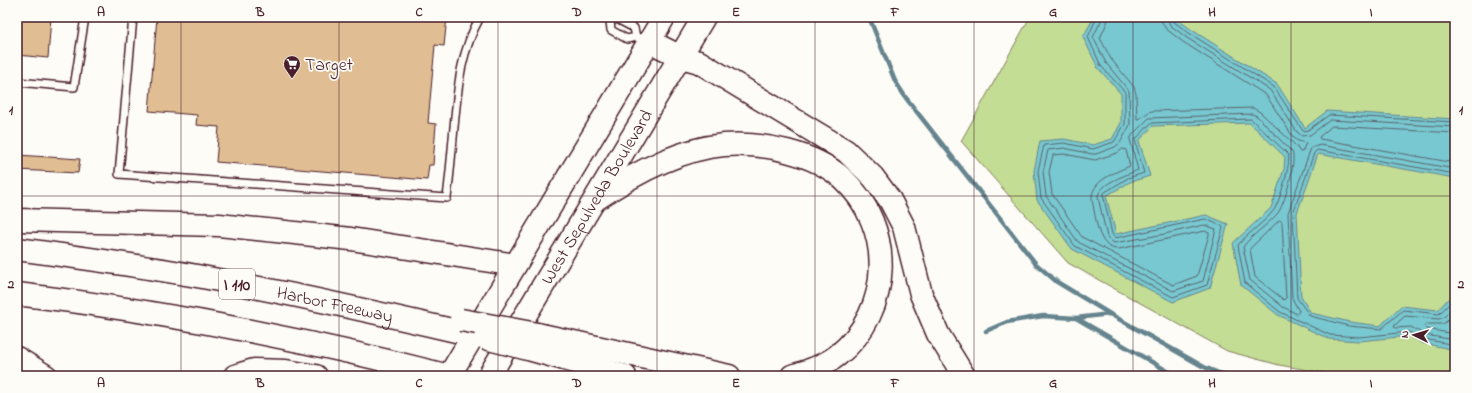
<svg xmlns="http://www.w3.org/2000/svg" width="1472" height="393" font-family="'Indie Flower',sans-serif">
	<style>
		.green { fill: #c3dd94; stroke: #867e60 }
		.water { fill: #77c8d0; stroke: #65848e }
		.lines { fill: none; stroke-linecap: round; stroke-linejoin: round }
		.shore { stroke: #5c636d; stroke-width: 1 }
		.stream { stroke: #65848e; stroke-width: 4.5 }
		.building { fill: #e0bd92; stroke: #4a1f2b }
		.lane-casing { stroke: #4a1f2b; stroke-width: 10 }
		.primary-casing { stroke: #4a1f2b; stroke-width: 25 }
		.highway-casing { stroke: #4a1f2b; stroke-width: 25 }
		.lane { stroke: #fdfcf7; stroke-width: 7 }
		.primary { stroke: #fdfcf7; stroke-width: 22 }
		.highway { stroke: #fdfcf7; stroke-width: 22 }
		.highway-bridge-casing { stroke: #4a1f2b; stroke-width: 25; stroke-linecap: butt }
		.highway-bridge { stroke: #fdfcf7; stroke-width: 22 }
		.grid { fill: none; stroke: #4a1f2b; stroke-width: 1; stroke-opacity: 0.55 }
		.labels { text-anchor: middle; stroke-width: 3.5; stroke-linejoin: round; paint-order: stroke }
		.shield { fill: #fdfcf7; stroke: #806168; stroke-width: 1 }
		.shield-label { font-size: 17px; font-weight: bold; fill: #4a1f2b }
		.poi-label { font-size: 18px; fill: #4a1f2b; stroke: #fdfcf7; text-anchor: start }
		.street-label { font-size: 18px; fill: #4a1f2b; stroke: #fdfcf7 }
		.neatline { fill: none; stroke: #4a1f2b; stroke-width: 1.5 }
		.grid-label { font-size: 13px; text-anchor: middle; font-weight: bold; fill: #4a1f2b }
	</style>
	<rect width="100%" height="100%" fill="#fdfcf7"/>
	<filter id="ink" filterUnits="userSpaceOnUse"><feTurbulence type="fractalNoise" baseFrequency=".025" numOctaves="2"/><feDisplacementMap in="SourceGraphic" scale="8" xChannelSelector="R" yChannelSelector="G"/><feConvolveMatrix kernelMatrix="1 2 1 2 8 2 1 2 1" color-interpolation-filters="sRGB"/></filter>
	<g filter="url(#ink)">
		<path class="green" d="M1030,17H1455V376H1342L1279,365L1227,351L1068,263L961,141Z"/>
		<path class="water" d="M1094,17H1174L1192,30L1277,84L1305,128L1327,111L1455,119V178L1318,154L1297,213L1301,297L1311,313L1350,322L1380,326L1401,306L1438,310L1449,298L1455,300V350L1422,343L1409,336L1359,341L1329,339L1278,315L1241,285L1233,243L1271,208L1284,169L1285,157L1250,123L1153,126L1139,141L1150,176L1130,182L1106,196L1116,234L1206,215L1228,224L1210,288L1173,302L1072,249L1037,200L1034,171L1040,141L1064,139L1093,145L1112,139L1121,123V94L1098,68L1083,37Z"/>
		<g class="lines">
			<path class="shore" d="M1097,17L1088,37L1101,66L1125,92V124L1114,142L1093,149L1064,143L1044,145L1038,171L1041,198L1075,246L1173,297L1207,285L1223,228L1222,226L1205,219L1115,238L1112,234L1103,194L1105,192L1128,178L1144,173L1135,140L1151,123L1251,119L1288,154C1292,161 1279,203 1274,210C1265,222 1248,233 1238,245L1245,283L1280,312L1330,335L1359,337L1409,332L1424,339L1455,345
				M1102,17L1101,21L1093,37L1106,63L1129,91L1130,125L1120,143L1115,147L1096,154H1092L1064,148L1048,150L1043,172L1046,196L1078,242L1173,291L1203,281L1216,229L1204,225L1160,235L1114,243L1110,240L1107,237L1098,197C1099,183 1127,175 1138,170L1130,139L1133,134L1149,118L1252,114L1257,116L1292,152C1297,161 1284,207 1277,214C1267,226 1252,234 1243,247L1250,280L1283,307L1297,314L1299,311L1292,298L1288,213L1311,148L1320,145L1455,169
				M1108,17L1107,23L1100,38L1111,59L1134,87L1136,94L1137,119C1142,119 1146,112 1152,111L1253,108L1260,112L1296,146L1300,152H1302L1306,143L1298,141L1293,137L1266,95L1183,42L1165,28L1162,22L1161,17
				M1167,17L1170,25L1187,38L1270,90L1297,132L1302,136L1310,135L1330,120L1455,127
				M1172,17L1174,22L1189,33L1274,87L1303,131L1308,130L1329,115L1455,122
				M1455,133L1332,126L1319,137L1320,139L1455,163
				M1123,149L1126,150L1130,166C1116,172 1090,181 1092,200C1096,216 1097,250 1119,249L1205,231L1209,233V235L1197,276L1173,285L1082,237L1052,194L1049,172L1053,155L1064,154L1095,160L1117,153Z
				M1455,174L1317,150L1314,153L1293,213L1297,298L1310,316L1349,326L1381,329L1403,310L1439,314L1450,303H1455
				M1280,220L1282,222L1286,298L1284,300L1255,277L1250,249Z
				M1455,308L1452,309L1444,317L1439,319L1405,316L1394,326L1395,328L1411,327L1425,335L1455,340
				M1455,315L1443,324H1425L1424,326L1427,329L1455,334"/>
			<path class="stream" d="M869,17L895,81L906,98L1036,264L1057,282L1110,314L1204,367L1226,376
				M1076,318L1176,376
				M986,331L1007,322L1043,316L1076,318L1110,314"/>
		</g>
		<path class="building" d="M17,17H51L48,58L17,55Z
			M157,17H447L444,46L435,45L428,123L436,124L433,165H429L427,180L216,162L219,127L196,125L197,115L149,111Z
			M17,155L80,159L78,173L17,170Z"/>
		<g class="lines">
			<g class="lane-casing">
				<path id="lane" d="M133,17L119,174L447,198C450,174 452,150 454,127C458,86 460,54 480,17
					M603,17L610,21L617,19L634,28L636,37
					M610,21L611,30L627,39L636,37L647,40
					M17,82L74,87L85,17"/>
			</g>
			<g class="primary-casing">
				<g id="primary">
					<path d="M449,376L664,17"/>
					<path id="s1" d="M489,376L704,17"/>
				</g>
			</g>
			<g class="highway-casing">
				<g id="highway">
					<path d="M649,41L681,57L699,62L846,151L873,177L890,200L904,227L921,294L938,334L964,376"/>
					<path d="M595,200C633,174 678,149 724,145C762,142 815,153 843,179C895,227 893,311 838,355C824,366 808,371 792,376"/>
					<path d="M17,220L219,225L351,239L515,265"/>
					<path id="s2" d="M17,249C77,257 137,265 197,276C284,292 370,311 456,331"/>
					<path d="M17,294C161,311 308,340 449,376"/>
					<path d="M537,334L729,376"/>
					<path d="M528,349L625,376"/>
					<path d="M17,358L46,376"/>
					<path d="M235,376L254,370L286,371L316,376"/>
				</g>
			</g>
			<use href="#lane" class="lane"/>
			<use href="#primary" class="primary"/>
			<use href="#highway" class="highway"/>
			<g class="highway-bridge-casing">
				<path id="highway-bridge" d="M461,320L537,334
					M485,338L528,349"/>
			</g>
			<use href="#highway-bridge" class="highway-bridge"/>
		</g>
	</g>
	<path class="grid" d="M181,17V376M339,17V376M498,17V376M657,17V376M815,17V376M974,17V376M1133,17V376M1291,17V376M17,196H1455"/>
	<defs>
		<g id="supermarket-pin" transform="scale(0.9)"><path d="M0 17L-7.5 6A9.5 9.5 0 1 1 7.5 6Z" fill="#4a1f2b" stroke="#fdfcf7"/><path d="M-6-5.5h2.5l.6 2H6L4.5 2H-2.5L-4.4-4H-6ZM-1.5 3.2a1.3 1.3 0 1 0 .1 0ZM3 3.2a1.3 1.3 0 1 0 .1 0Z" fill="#fff"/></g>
	</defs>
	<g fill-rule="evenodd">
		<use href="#supermarket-pin" x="292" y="64"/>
	</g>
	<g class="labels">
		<rect class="shield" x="219" y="269" width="36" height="30" rx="3"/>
		<g class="shield-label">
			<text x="237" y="290">I 110</text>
		</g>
		<g class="poi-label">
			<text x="305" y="70">Target</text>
		</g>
		<g class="street-label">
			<text dy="6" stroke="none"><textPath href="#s1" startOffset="209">West Sepulveda Boulevard</textPath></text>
			<text dy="6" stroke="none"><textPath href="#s2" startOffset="323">Harbor Freeway</textPath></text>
		</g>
	</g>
	<rect width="1472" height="393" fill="none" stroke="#fdfcf7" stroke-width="44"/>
	<g transform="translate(1414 335) rotate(275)" stroke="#fdfcf7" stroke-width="3" paint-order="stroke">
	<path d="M0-3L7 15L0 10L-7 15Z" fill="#4a1f2b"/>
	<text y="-6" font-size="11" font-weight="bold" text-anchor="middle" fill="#4a1f2b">N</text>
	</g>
	<rect x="22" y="22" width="1428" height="349" class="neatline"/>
	<g class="grid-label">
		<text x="101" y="16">A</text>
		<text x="260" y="16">B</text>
		<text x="419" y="16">C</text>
		<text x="577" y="16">D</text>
		<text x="736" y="16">E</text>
		<text x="895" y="16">F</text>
		<text x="1053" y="16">G</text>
		<text x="1212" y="16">H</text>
		<text x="1371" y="16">I</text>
		<text x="11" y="114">1</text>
		<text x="1461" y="114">1</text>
		<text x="11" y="288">2</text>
		<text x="1461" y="288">2</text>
		<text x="101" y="387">A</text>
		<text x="260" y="387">B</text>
		<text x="419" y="387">C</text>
		<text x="577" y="387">D</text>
		<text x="736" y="387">E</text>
		<text x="895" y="387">F</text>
		<text x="1053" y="387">G</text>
		<text x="1212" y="387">H</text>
		<text x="1371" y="387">I</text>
	</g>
</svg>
